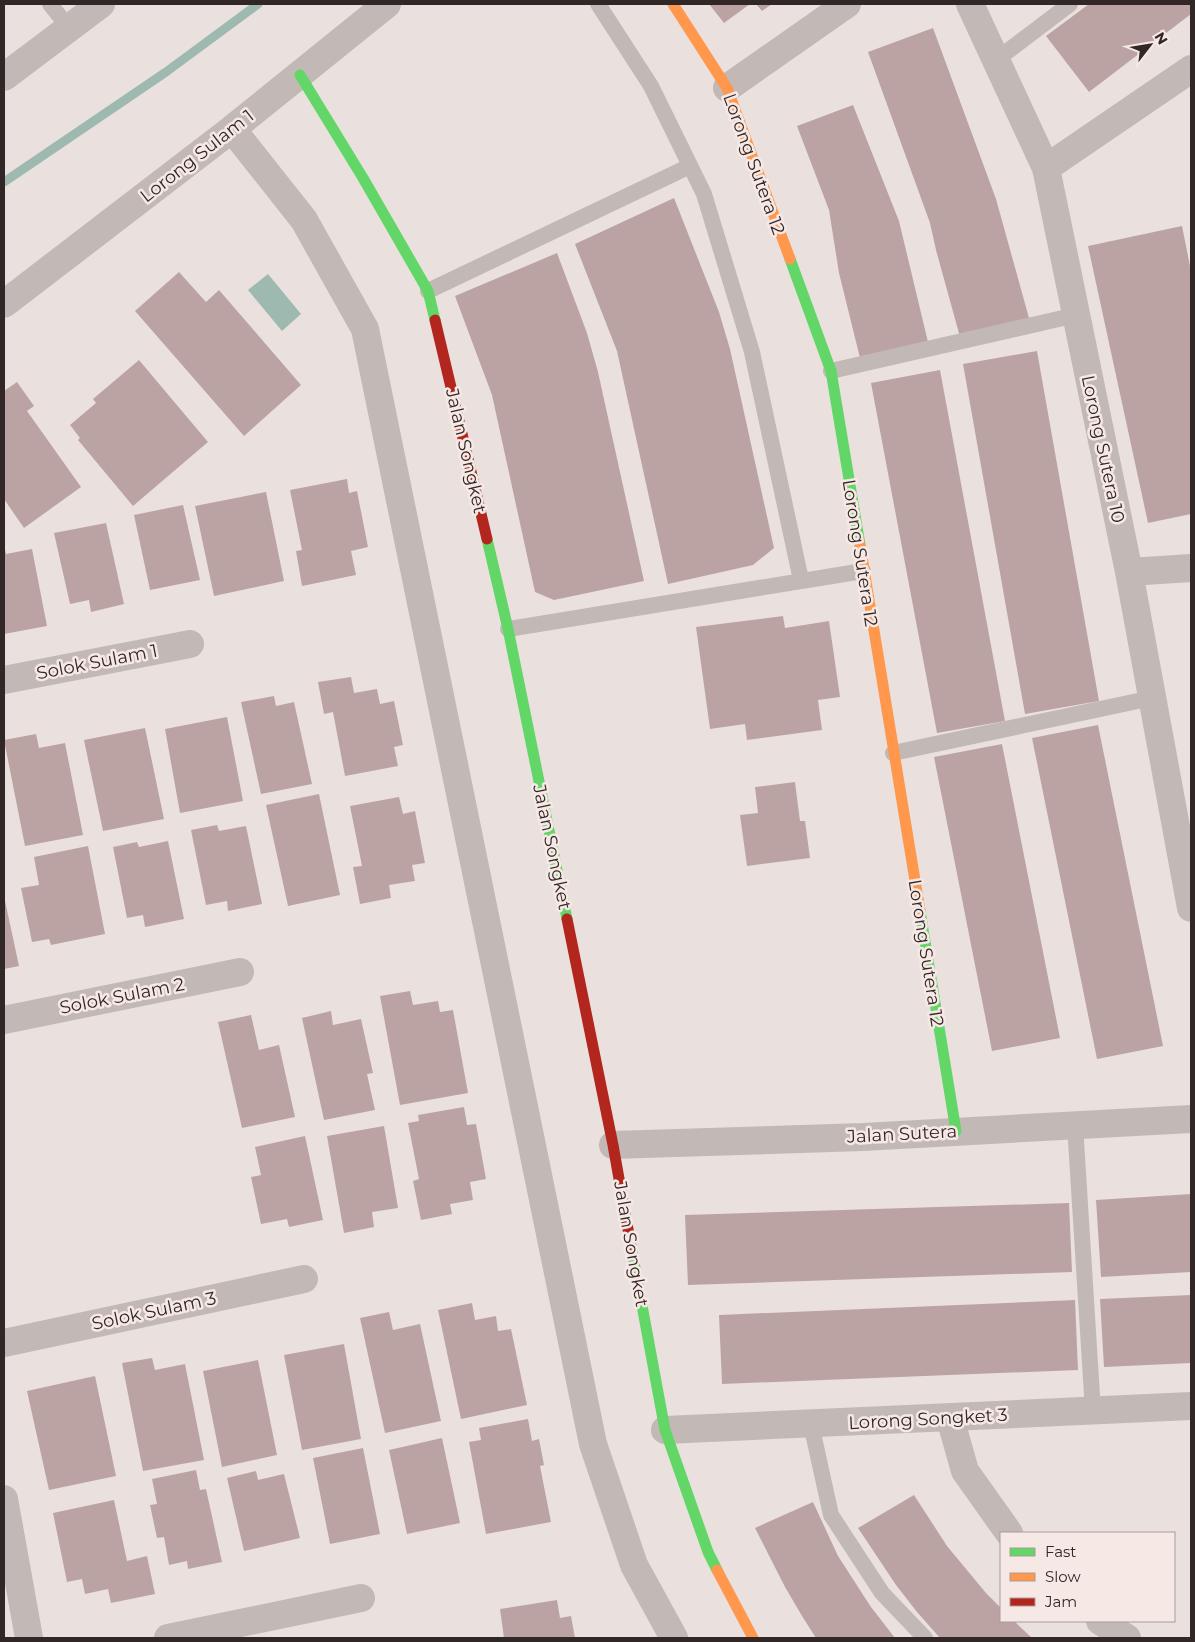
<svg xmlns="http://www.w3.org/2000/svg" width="1195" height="1642" font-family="Montserrat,sans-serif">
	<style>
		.water { fill: #9db9b0 }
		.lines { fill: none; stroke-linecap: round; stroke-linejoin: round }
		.stream { stroke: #9db9b0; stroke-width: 9 }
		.building { fill: #bca3a3 }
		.lane { stroke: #c2b9b7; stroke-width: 16 }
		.street { stroke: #c2b9b7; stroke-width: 28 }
		.fast { stroke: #63d668; stroke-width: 11 }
		.slow { stroke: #ff974d; stroke-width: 11 }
		.jam { stroke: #b3261e; stroke-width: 11 }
		.labels { text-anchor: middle; stroke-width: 5; stroke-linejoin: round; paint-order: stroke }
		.street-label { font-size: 18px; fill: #322727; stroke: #f6e9e5 }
	</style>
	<rect width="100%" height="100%" fill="#eae1de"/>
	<path class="water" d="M268,274L301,314L282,331L248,290Z"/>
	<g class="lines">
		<path class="stream" d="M4,182L166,72L258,4"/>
	</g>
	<path class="building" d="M709,4H750L724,23Z
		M756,4H772L762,11Z
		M1089,4H1191V14L1089,92L1046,36Z
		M933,28L996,199L1029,318L960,337L936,250L930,223L868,52Z
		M853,105L899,221L928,342L860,358L839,273L829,210L797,126Z
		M674,198L719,312L730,349L774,548L753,565L668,584L617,351L575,244Z
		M1182,226L1191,271V514L1148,523L1088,246Z
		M557,253L587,333L598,372L644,581L554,600L535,592L492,395L455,296Z
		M179,272L206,302L219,290L301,385L244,436L135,311Z
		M1037,351L1099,701L1025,714L963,364Z
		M139,360L208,442L133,506L78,440L80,438L70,425L96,403L93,399Z
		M940,370L1005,721L937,733L871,383Z
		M17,382L34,406L27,411L81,487L24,528L4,499V391Z
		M347,479L349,493L357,491L368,547L351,551L356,575L302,586L296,551L302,550L290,490Z
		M266,492L284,581L214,596L195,506Z
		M183,505L200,580L150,590L134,515Z
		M106,523L124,604L91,612L89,600L70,604L54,533Z
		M4,545L6,554L32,549L47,626L4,634Z
		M783,616L785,628L829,621L840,697L818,700L822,730L747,740L745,724L710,729L696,627Z
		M351,677L354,693L377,689L380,704L394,701L403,745L394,747L398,766L345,776L333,712L324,714L318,682Z
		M274,696L276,706L294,702L312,784L261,794L241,702Z
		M227,717L243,801L180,813L165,729Z
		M1098,725L1163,1046L1097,1059L1032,738Z
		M145,728L164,819L103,831L84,740Z
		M36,734L39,748L65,743L83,835L25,846L4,740Z
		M1002,744L1060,1038L992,1051L934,757Z
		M795,782L800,821H805L810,858L747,866L740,815L758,813L755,787Z
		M319,794L340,895L288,906L266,805Z
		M399,797L403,814L415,811L425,863L412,865L415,881L389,885L391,898L360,904L353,867L362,866L350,806Z
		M217,825L219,831L246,826L262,904L228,911L227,901L206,905L191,830Z
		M168,841L184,919L145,927L143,915L127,918L113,847L137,842L139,847Z
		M88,846L105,934L51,945L49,939L32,942L21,888L39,885L34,857Z
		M4,896L19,966L4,969Z
		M410,991L413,1005L438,1001L440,1012L453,1010L468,1093L400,1105L380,996Z
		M331,1011L333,1025L361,1019L373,1073L367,1074L375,1110L324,1120L302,1018Z
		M251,1015L259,1050L279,1045L295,1117L242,1128L218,1022Z
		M464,1107L467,1125L476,1124L486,1179L470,1182L473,1200L450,1204L452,1214L421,1220L413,1181L419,1179L408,1123L419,1121L418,1115Z
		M384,1126L398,1208L372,1212L374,1227L344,1233L327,1136Z
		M305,1136L323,1220L289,1227L287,1219L261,1224L251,1177L261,1175L255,1147Z
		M1191,1194V1272L1101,1277L1096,1200Z
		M1069,1203L1072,1272L688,1285L685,1215Z
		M1191,1295V1363L1104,1367L1100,1299Z
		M1075,1300L1078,1370L722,1384L719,1315Z
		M472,1303L475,1320L496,1316L498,1331L511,1329L527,1405L461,1419L438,1310Z
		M389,1312L393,1330L420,1324L441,1421L385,1433L360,1318Z
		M344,1344L361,1439L302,1450L284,1355Z
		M152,1358L155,1370L185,1364L204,1460L143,1471L122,1363Z
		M258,1360L277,1455L222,1467L203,1371Z
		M95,1376L116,1476L49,1490L27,1391Z
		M528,1419L532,1441L539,1439L544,1465L540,1466L551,1522L486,1534L469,1442L481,1440L479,1428Z
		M442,1438L460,1523L407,1534L389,1450Z
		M363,1448L380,1534L330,1544L313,1458Z
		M196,1470L200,1490L206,1489L222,1562L188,1569L187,1561L169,1565L164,1537L157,1538L150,1505L157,1504L152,1479Z
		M256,1471L258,1480L284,1474L300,1538L244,1551L227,1478Z
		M914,1495L947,1546L986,1593L1001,1608V1621H1014L1032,1638H940L917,1612L896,1585L858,1528Z
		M114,1500L127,1561L147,1556L155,1594L111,1603L108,1589L85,1594L82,1579L67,1582L53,1513Z
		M813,1502L838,1556L871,1607L895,1638H816L802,1616L785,1587L755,1528Z
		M557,1600L560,1618L571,1616L575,1638H504L500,1609Z"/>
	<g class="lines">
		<path class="lane" d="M50,4L69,28
			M598,4L651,86L704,194L752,352L801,580
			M996,60L1070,4
			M428,291L690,166
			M831,371L1076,315
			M508,629L863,571
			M893,753L1152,698
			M1075,1125L1093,1411
			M811,1424L831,1515L882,1593L925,1638"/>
		<path class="street" d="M970,4L1046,168L1129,572L1191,908
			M4,77L101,4
			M727,88L847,4
			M232,129L304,220L365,329L593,1444L634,1565L674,1638
			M1046,168L1191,69
			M4,304L232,129L387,4
			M1129,572L1191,568
			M4,680L190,644
			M4,1020L240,972
			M613,1145L863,1137L1191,1119
			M4,1343L304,1279
			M950,1418L965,1471L1009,1533
			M665,1430L1191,1406
			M4,1499L29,1638
			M1100,1621L1127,1638
			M168,1638L361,1598"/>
		<path class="fast" d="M300,75L363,178L428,291L435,320
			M790,259L831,371L860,545
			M487,539L508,629L567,919
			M920,911L956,1131
			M631,1246L665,1430L708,1552L717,1570"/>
		<path class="slow" d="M673,4L727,88L790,259
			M860,545L920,911
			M717,1570L753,1638"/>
		<path class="jam" d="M435,320L487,539
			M567,919L613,1145L631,1246"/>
	</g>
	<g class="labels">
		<g class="street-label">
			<text transform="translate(197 156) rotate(-38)" y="6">Lorong Sulam 1</text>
			<text transform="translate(754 164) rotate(70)" y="6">Lorong Sutera 12</text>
			<text transform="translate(1103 449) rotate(78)" y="6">Lorong Sutera 10</text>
			<text transform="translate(466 451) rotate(77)" y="6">Jalan Songket</text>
			<text transform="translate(860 553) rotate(81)" y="6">Lorong Sutera 12</text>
			<text transform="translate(97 662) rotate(-11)" y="6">Solok Sulam 1</text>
			<text transform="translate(552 847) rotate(78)" y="6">Jalan Songket</text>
			<text transform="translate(926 953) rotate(81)" y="6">Lorong Sutera 12</text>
			<text transform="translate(122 996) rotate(-11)" y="6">Solok Sulam 2</text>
			<text transform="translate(902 1134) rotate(-3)" y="6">Jalan Sutera</text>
			<text transform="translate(631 1244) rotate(80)" y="6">Jalan Songket</text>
			<text transform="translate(154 1311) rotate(-12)" y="6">Solok Sulam 3</text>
			<text transform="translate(928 1419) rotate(-3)" y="6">Lorong Songket 3</text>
		</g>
	</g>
	<rect width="1195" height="1642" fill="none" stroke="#322727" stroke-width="10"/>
	<rect x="1000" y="1532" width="175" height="90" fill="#f6e9e5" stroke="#a89b99"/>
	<rect x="1010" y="1548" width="25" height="8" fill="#63d668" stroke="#a89b99"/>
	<text x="1045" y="1557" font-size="15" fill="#322727">Fast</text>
	<rect x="1010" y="1573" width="25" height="8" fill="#ff974d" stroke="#a89b99"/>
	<text x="1045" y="1582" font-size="15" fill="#322727">Slow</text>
	<rect x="1010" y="1598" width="25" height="8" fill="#b3261e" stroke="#a89b99"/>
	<text x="1045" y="1607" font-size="15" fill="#322727">Jam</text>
	<g transform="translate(1150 45) rotate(59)" stroke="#f6e9e5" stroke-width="4" paint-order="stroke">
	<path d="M0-4L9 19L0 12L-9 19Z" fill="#322727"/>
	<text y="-8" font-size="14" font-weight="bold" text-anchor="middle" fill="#322727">N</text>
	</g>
</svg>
